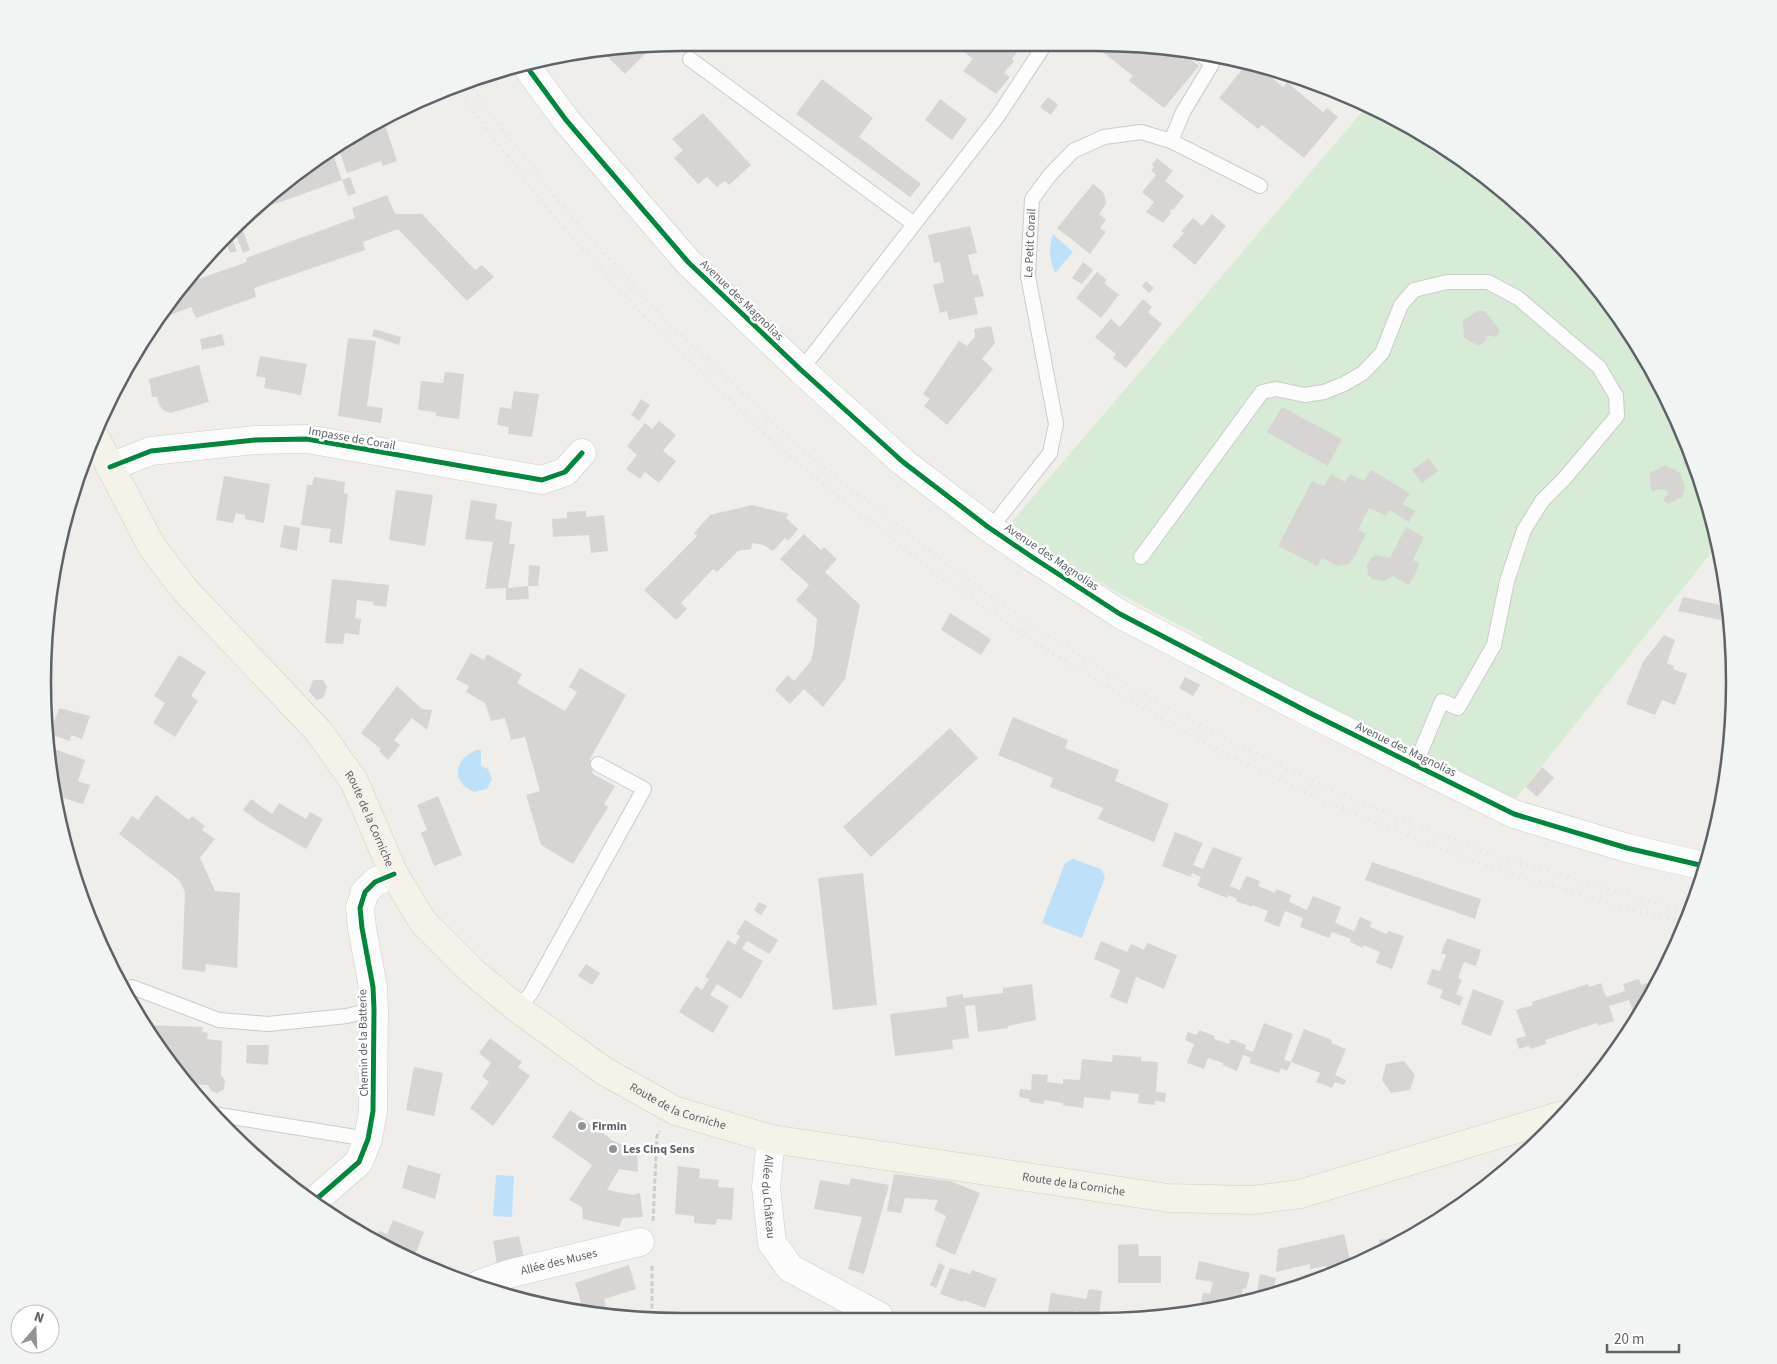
<svg xmlns="http://www.w3.org/2000/svg" width="1777" height="1364" font-family="'Source Sans 3',sans-serif">
	<style>
		.green { fill: #d8ebd6 }
		.water { fill: #bfe0f9 }
		.building { fill: #d6d5d3 }
		.lines { fill: none; stroke-linecap: round; stroke-linejoin: round }
		.service-casing { stroke: #cbcccc; stroke-width: 16 }
		.minor-casing { stroke: #cbcccc; stroke-width: 29 }
		.primary-casing { stroke: #d7ceb8; stroke-width: 29 }
		.path { stroke: #cacfcc; stroke-width: 3; stroke-dasharray: 5 2.5; stroke-linecap: butt }
		.service { stroke: #fdfcfc; stroke-width: 14 }
		.minor { stroke: #fdfcfc; stroke-width: 28 }
		.primary { stroke: #f4f2e9; stroke-width: 28 }
		.rail { stroke: #e4e4e4; stroke-width: 4; stroke-dasharray: 1 6; stroke-linecap: butt }
		.cycleway-casing { stroke: #fff; stroke-width: 8 }
		.cycleway { stroke: #00873e; stroke-width: 5 }
		.poi-dot { fill: #919496; stroke: #fff; stroke-width: 2 }
		.labels { text-anchor: middle; stroke-width: 5; stroke-linejoin: round; paint-order: stroke }
		.street-label { font-size: 12px; fill: #5f6368; stroke: #fff }
		.poi-label { font-size: 12px; font-weight: bold; fill: #5f6368; stroke: #fff; text-anchor: start }
		.rim { fill: none; stroke: #5f6368; stroke-width: 2.5 }
	</style>
	<rect width="100%" height="100%" fill="#efeeea"/>
	<path class="green" d="M1368,105L1378,109L1484,174L1576,260L1627,327L1686,438L1718,544L1515,800L1199,644L1203,637C1136,603 1070,569 1010,524Z"/>
	<path class="water" d="M1053,234L1073,252L1055,273C1050,261 1048,247 1053,234Z
		M477,750H481V766L488,769L492,779L487,789L474,792C469,789 464,787 461,782C452,769 464,754 477,750Z
		M1073,859L1101,869L1105,877L1082,938L1042,923L1065,863Z
		M496,1175L514,1176L512,1217L493,1216Z"/>
	<path class="building" d="M963,43H1005L1017,52L1012,59L1014,61L1004,73L1010,77L996,94L963,71L973,59L959,48Z
		M1103,44H1137L1173,50L1183,60L1187,56L1199,66L1164,108L1129,81L1133,76L1099,49Z
		M650,47L651,48L625,74L604,53Z
		M1248,62L1254,63L1283,87L1287,83L1283,80L1286,76L1291,80L1288,83L1323,112L1327,108L1338,117L1304,158L1262,125L1258,129L1219,98Z
		M822,79L873,118L859,137L921,184L910,197L796,114Z
		M1048,97L1058,105L1051,115L1040,107Z
		M940,99L967,119L952,140L925,120Z
		M703,113L751,165L729,185L725,181L717,187L707,177L698,184L674,158L683,150L672,139Z
		M384,122L397,161L383,166L381,161L347,173L338,147L360,130Z
		M332,151L342,180L255,211Z
		M1157,158L1173,171L1165,181L1184,196L1173,210L1171,209L1170,211L1171,213L1163,223L1146,212L1154,202L1142,192L1156,175L1151,170L1154,167L1152,165Z
		M350,177L356,193L348,196L342,180Z
		M1093,184L1103,192L1105,197L1106,204L1099,214L1106,220L1100,228L1106,232L1090,254L1057,228Z
		M387,195L395,214H422L475,270L482,265L494,277L467,301L398,229L363,242L365,250L254,288L256,297L196,318L191,307L168,316L166,312L190,282L247,262L246,258L355,218L352,208Z
		M1212,214L1226,226L1195,265L1172,246L1184,233L1181,231L1193,218L1202,226Z
		M240,223L250,250L243,253L233,227Z
		M970,226L977,253L968,255L973,275L978,274L984,296L974,298L978,314L949,320L947,311L940,313L933,285L944,282L940,262L934,263L928,235Z
		M229,231L237,251L230,253L224,238Z
		M1083,262L1093,270L1082,284L1072,278Z
		M1097,272L1107,280L1104,283L1119,295L1101,318L1076,298Z
		M1146,281L1154,288L1149,293L1142,286Z
		M1143,299L1152,307L1148,312L1162,324L1126,368L1113,358L1116,354L1095,337L1111,319L1120,327Z
		M1478,311H1485L1499,329V333L1496,337L1487,335L1486,340L1479,346L1464,338L1463,320Z
		M991,326L995,343L982,359L993,369L947,425L924,406L930,399L923,394L959,341L967,346L975,337L974,329Z
		M374,329L401,337L399,345L372,336Z
		M222,334L225,345L202,350L200,339Z
		M348,338L376,341L367,406L383,408L381,423L338,416Z
		M260,356L307,364L301,395L264,388L266,378L256,376Z
		M199,365L209,402L170,413L163,410L159,405L157,397H152L149,379Z
		M445,372L464,374L459,419L436,416V412L418,410L421,381L443,383Z
		M514,391L539,394L532,437L508,434L509,427L497,425L500,407L511,409Z
		M641,399L650,405L639,421L631,415Z
		M1282,407L1342,439L1328,466L1267,432Z
		M659,421L676,435L663,451L676,461L659,483L645,472L640,479L626,469L637,455L627,446L645,423L652,429Z
		M1691,455L1696,470L1692,473L1683,463Z
		M1429,458L1438,471L1422,483L1412,470Z
		M1665,465L1679,472L1685,486L1682,497L1668,504L1663,500L1668,494L1666,490L1659,489L1652,492L1650,483V473Z
		M1371,470L1410,493L1403,504L1415,511L1409,522L1389,510L1386,516L1369,508L1358,530L1366,534L1354,558L1349,564L1337,566L1322,558L1317,566L1279,546V544L1312,481L1324,486L1331,474L1345,482L1350,474L1364,481Z
		M224,476L270,484L264,523L245,519V515L236,513L233,523L216,520Z
		M314,477L345,482L344,493L348,494L342,544L329,542L331,529L301,525L307,485H312Z
		M396,490L433,495L425,546L389,540Z
		M471,500L497,504L495,519L512,522L509,544H515L508,588L528,586L529,599L506,600V588L485,589L493,542L465,539Z
		M752,505L789,514L786,518L798,529L788,541L785,538L773,551L764,545L752,543L751,549L738,551L717,572L713,569L681,603L687,609L676,620L644,590L697,536L694,533L710,515Z
		M586,511V517L604,515L608,551L591,553L589,535L553,537L552,519L567,518V512Z
		M284,525L300,528L297,551L280,547Z
		M1406,527L1424,537L1413,560L1420,564L1409,585L1392,576L1384,581L1372,579L1368,575L1367,565L1371,558L1376,555L1390,558Z
		M804,534L821,550L824,547L837,559L825,572L860,605L845,679L823,707L804,689L790,704L775,690L788,675L794,681L811,661L814,648L817,619L796,600L809,585L780,559Z
		M529,565L540,566L538,586H528Z
		M332,579L389,585L386,607L373,605L374,602L357,600L355,618L361,619L359,635L345,633L343,644L325,643Z
		M1683,597L1725,606L1720,620L1678,611Z
		M950,613L991,639L981,655L941,630Z
		M1664,635L1675,640L1667,663L1674,666L1673,669L1687,674L1675,705L1662,700L1655,715L1626,704L1643,662Z
		M471,653L484,660L487,654L522,674L517,683L565,711L577,692L569,687L580,668L626,695L590,759L593,774L615,786L604,804L608,807L573,864L541,845L526,795L540,791L525,737L511,740L505,718L491,721L485,703L466,692L469,686L456,679Z
		M179,655L206,672L191,696L198,701L175,737L153,723L165,703L154,696Z
		M1185,677L1200,685L1193,696L1179,688Z
		M313,680H323L327,687L323,698L316,700L309,691Z
		M397,686L422,709L432,710L427,730L412,718L394,740L400,745L388,760L379,751L381,749L361,733Z
		M59,708L90,716L82,739L71,735L70,741L50,734Z
		M1013,717L1068,740L1065,748L1119,770L1115,781L1169,804L1154,842L1098,819L1103,808L1050,787L1053,778L998,755Z
		M950,728L978,758L871,857L843,827Z
		M49,747L85,760L78,781L90,785L83,804L54,795Z
		M1542,767L1554,778L1537,797L1526,787Z
		M156,795L189,820L192,816L205,826L202,830L215,839L200,858L215,891L240,893L237,968L206,964L205,972L182,969L185,892L179,880L119,834L132,816L138,820Z
		M438,796L462,855L434,866L421,833L427,830L417,805Z
		M251,799L272,814L279,803L306,819L310,812L323,819L306,849L261,823L243,810Z
		M1175,832L1203,843L1193,865L1203,869L1213,847L1242,858L1230,886L1240,890L1246,876L1260,881L1258,886L1275,893L1276,889L1291,895L1289,902L1307,910L1313,896L1341,907L1335,923L1354,931L1360,917L1372,922L1370,927L1387,934L1388,931L1404,936L1392,969L1376,963L1380,952L1363,945V948L1350,942L1351,939L1332,932L1329,938L1300,927L1303,918L1285,911L1279,927L1264,921L1268,911L1252,905V907L1236,901L1237,899L1228,895L1227,898L1197,886L1201,877L1192,873L1191,877L1162,866Z
		M1372,862L1481,899L1475,919L1365,880Z
		M863,873L877,1005L833,1010L818,878Z
		M759,902L767,906L761,915L754,910Z
		M745,920L778,940L769,954L747,941L742,949L763,961L741,999L717,984L710,995L729,1006L713,1033L679,1012L696,986L702,990L709,979L705,977L728,940L735,945L740,936L736,934Z
		M1447,938L1481,950L1476,966L1464,962L1458,978L1462,980L1456,994L1463,997L1460,1006L1440,998L1443,990L1427,984L1432,969L1440,971L1446,955L1441,953Z
		M1101,941L1127,952L1131,944L1144,950L1147,943L1177,955L1164,989L1136,977L1127,1004L1110,997L1120,970L1094,959Z
		M586,964L600,973L592,985L578,976Z
		M1664,968L1638,1016L1635,1017L1629,1000L1609,1006L1614,1021L1598,1026L1597,1023L1545,1040L1546,1044L1530,1049L1529,1046L1519,1049L1516,1039L1526,1036L1516,1010L1533,1005L1532,1002L1588,984L1589,987L1601,983L1606,997L1625,991L1623,984L1639,979L1641,985L1650,982L1649,980L1657,977L1655,971Z
		M1032,984L1036,1020L1008,1026V1028L978,1032L975,1005L965,1006L969,1038L952,1040L953,1049L895,1056L890,1014L947,1007L946,997L963,994V998L1003,993V988Z
		M1473,989L1504,1001L1491,1036L1461,1024Z
		M1264,1023L1293,1034L1284,1060L1291,1062L1304,1029L1332,1040L1331,1043L1346,1049L1335,1075L1346,1080L1344,1085L1335,1082L1332,1088L1316,1082L1320,1073L1291,1062L1287,1071L1281,1068L1279,1073L1249,1063L1251,1058L1243,1055L1237,1071L1223,1065V1063L1208,1058L1204,1069L1187,1063L1194,1044L1185,1040L1188,1032L1197,1035L1199,1030L1215,1036L1214,1039L1229,1044L1231,1039L1246,1045L1245,1049L1253,1052Z
		M144,1025L203,1027L202,1032L208,1033L207,1039L222,1041L221,1075L225,1080L224,1089L217,1093L211,1091L208,1085L189,1084L150,1037Z
		M490,1038L522,1062L518,1067L530,1076L493,1126L470,1108L489,1082L482,1076L491,1063L479,1053Z
		M247,1045H269L268,1065L246,1063Z
		M1113,1055L1141,1057V1061L1158,1062L1156,1092L1166,1093L1165,1102L1155,1101V1105L1138,1103L1139,1094L1111,1091L1110,1100L1084,1097L1083,1108L1063,1105V1103L1044,1100V1104L1029,1102L1030,1099L1019,1097L1020,1089L1031,1090L1032,1074L1048,1075L1047,1082L1063,1084V1079L1080,1080L1082,1059L1112,1062Z
		M1404,1061L1415,1075L1410,1090L1391,1093L1382,1080L1386,1064Z
		M414,1067L443,1073L434,1116L406,1110Z
		M570,1110L606,1135L610,1139L622,1145L637,1148L638,1172L619,1169L607,1190L633,1195L640,1193L643,1217L623,1218L619,1227L600,1223L583,1219L582,1207L569,1200L592,1165L552,1137Z
		M408,1165L441,1174L435,1199L402,1188Z
		M678,1166L700,1169L699,1178L719,1180L718,1187L734,1188L732,1220L717,1219L716,1225L694,1223V1216L675,1214Z
		M894,1174L950,1181L980,1193L955,1255L935,1246L946,1216L934,1210L938,1200L905,1198L901,1213L887,1211Z
		M851,1178L889,1185L864,1274L848,1269L862,1217L814,1209L820,1180L849,1185Z
		M393,1220L424,1232L413,1260L375,1240L379,1231L387,1234Z
		M1344,1234L1351,1263L1328,1274L1326,1266L1310,1269V1264L1276,1272L1278,1249Z
		M519,1236L524,1258L497,1264L493,1241Z
		M1403,1237L1387,1245L1380,1248L1379,1240Z
		M1138,1244L1139,1256H1161V1283H1118V1245Z
		M1199,1261L1250,1273L1246,1289L1243,1288L1240,1302L1199,1311L1203,1293L1210,1294L1213,1282L1195,1279Z
		M939,1263L945,1266L936,1288L930,1285Z
		M629,1265L636,1289L604,1299L606,1306L584,1312L575,1283Z
		M950,1268L970,1274L972,1270L997,1279L985,1308L964,1300L963,1302L940,1294Z
		M1260,1274L1276,1278L1272,1294L1258,1297H1256Z
		M1089,1289L1102,1291L1099,1315L1075,1311V1316H1047L1051,1293L1086,1299Z"/>
	<g class="lines">
		<g class="service-casing">
			<g id="service">
				<path d="M690,59L914,224"/>
				<path d="M1171,141L1183,112L1212,64L1201,54"/>
				<path d="M800,369L812,356L998,116L1042,49L1035,44"/>
				<path id="s1" d="M988,527L998,519L1050,453L1056,424L1028,276L1032,199L1050,175L1073,151L1104,137L1141,132L1171,141L1260,186"/>
				<path d="M1141,557L1262,392L1276,389L1305,395L1324,392L1344,384L1363,373L1382,353L1401,305L1414,290L1447,282H1488L1518,298L1599,367L1616,396L1617,416L1564,479L1542,501L1524,530L1507,581L1494,645L1458,708L1442,701L1415,765"/>
				<path d="M132,987L219,1020L268,1024L347,1016L374,1009"/>
				<path d="M518,1009L531,993L644,789L598,764"/>
				<path d="M213,1114L368,1139"/>
			</g>
		</g>
		<g class="minor-casing">
			<g id="minor">
				<path d="M524,63L566,120L688,262L800,369L903,462L988,527L1032,557L1120,614L1308,712L1514,814L1627,848L1704,866"/>
				<path d="M110,467L151,451L255,440L307,439L542,480L565,472L582,453"/>
				<path id="s2" d="M771,1139L766,1187L772,1243L790,1268L879,1316"/>
				<path d="M313,1202L359,1162L368,1139L373,1111L374,1009L373,987L362,928L360,908L365,892L375,882L394,874"/>
				<path id="s3" d="M480,1284L508,1274L640,1242"/>
			</g>
		</g>
		<g class="primary-casing">
			<g id="primary">
				<path id="s4" d="M96,439L152,547L185,590L319,732L354,781L394,874L423,922L473,972L518,1009L604,1071L676,1111L771,1139L1168,1198L1253,1200L1300,1194L1563,1115"/>
			</g>
		</g>
		<path class="path" d="M653,1221L657,1136L660,1131
			M652,1316V1265"/>
		<use href="#service" class="service"/>
		<use href="#minor" class="minor"/>
		<use href="#primary" class="primary"/>
		<path class="rail" d="M469,84L482,103L561,204L649,303L797,446L957,572L1037,628L1130,687L1232,742L1338,793L1482,851L1634,897L1691,911
			M457,89L549,211L639,311L786,454L946,582L1030,639L1121,695L1223,753L1331,804L1477,863L1629,909L1687,923"/>
		<g class="cycleway-casing">
			<path id="cycleway" d="M524,63L566,120L688,262L800,369L903,462L988,527L1032,557L1120,614L1308,712L1514,814L1627,848L1704,866
				M110,467L151,451L255,440L307,439L542,480L565,472L582,453
				M313,1202L359,1162L368,1139L373,1111L374,1009L373,987L362,928L360,908L365,892L375,882L394,874"/>
		</g>
		<use href="#cycleway" class="cycleway"/>
	</g>
	<g class="poi-dot">
		<circle cx="582" cy="1126" r="5"/>
		<circle cx="613" cy="1149" r="5"/>
	</g>
	<g class="labels">
		<g class="street-label">
			<text dy="4" stroke="none"><textPath href="#s1" startOffset="310">Le Petit Corail</textPath></text>
			<text transform="translate(742 300) rotate(44)" y="4">Avenue des Magnolias</text>
			<text transform="translate(352 438) rotate(10)" y="4">Impasse de Corail</text>
			<text transform="translate(1052 557) rotate(34)" y="4">Avenue des Magnolias</text>
			<text transform="translate(1406 749) rotate(26)" y="4">Avenue des Magnolias</text>
			<text dy="4" stroke="none"><textPath href="#s4" startOffset="472">Route de la Corniche</textPath></text>
			<text transform="translate(363 1043) rotate(-91)" y="4">Chemin de la Batterie</text>
			<text dy="4" stroke="none"><textPath href="#s4" startOffset="906">Route de la Corniche</textPath></text>
			<text dy="4" stroke="none"><textPath href="#s4" startOffset="1311">Route de la Corniche</textPath></text>
			<text dy="4" stroke="none"><textPath href="#s2" startOffset="58">Allée du Château</textPath></text>
			<text dy="4" stroke="none"><textPath href="#s3" startOffset="82">Allée des Muses</textPath></text>
		</g>
		<g class="poi-label">
			<text x="592" y="1130">Firmin</text>
			<text x="623" y="1153">Les Cinq Sens</text>
		</g>
	</g>
	<path d="M0 0H1777V1364H0ZM682 51H1095A631 631 0 0 1 1726 682V682A631 631 0 0 1 1095 1313H682A631 631 0 0 1 51 682V682A631 631 0 0 1 682 51Z" fill="#f2f3f3" fill-rule="evenodd"/>
	<path class="rim" d="M682 51H1095A631 631 0 0 1 1726 682V682A631 631 0 0 1 1095 1313H682A631 631 0 0 1 51 682V682A631 631 0 0 1 682 51Z"/>
	<g transform="translate(35 1329) rotate(19)"><circle r="24" fill="#ffffff" stroke="#bfc1c3"/>
	<path d="M0-4L9 19L0 12L-9 19Z" fill="#919496"/>
	<text y="-8" font-size="14" font-weight="bold" text-anchor="middle" fill="#5f6368">N</text>
	</g>
	<path d="M1607 1344v8h72v-8" fill="none" stroke="#5f6368" stroke-width="2.5"/>
	<text x="1614" y="1344" font-size="15" fill="#5f6368" stroke="#ffffff" stroke-width="4" paint-order="stroke">20 m</text>
</svg>
